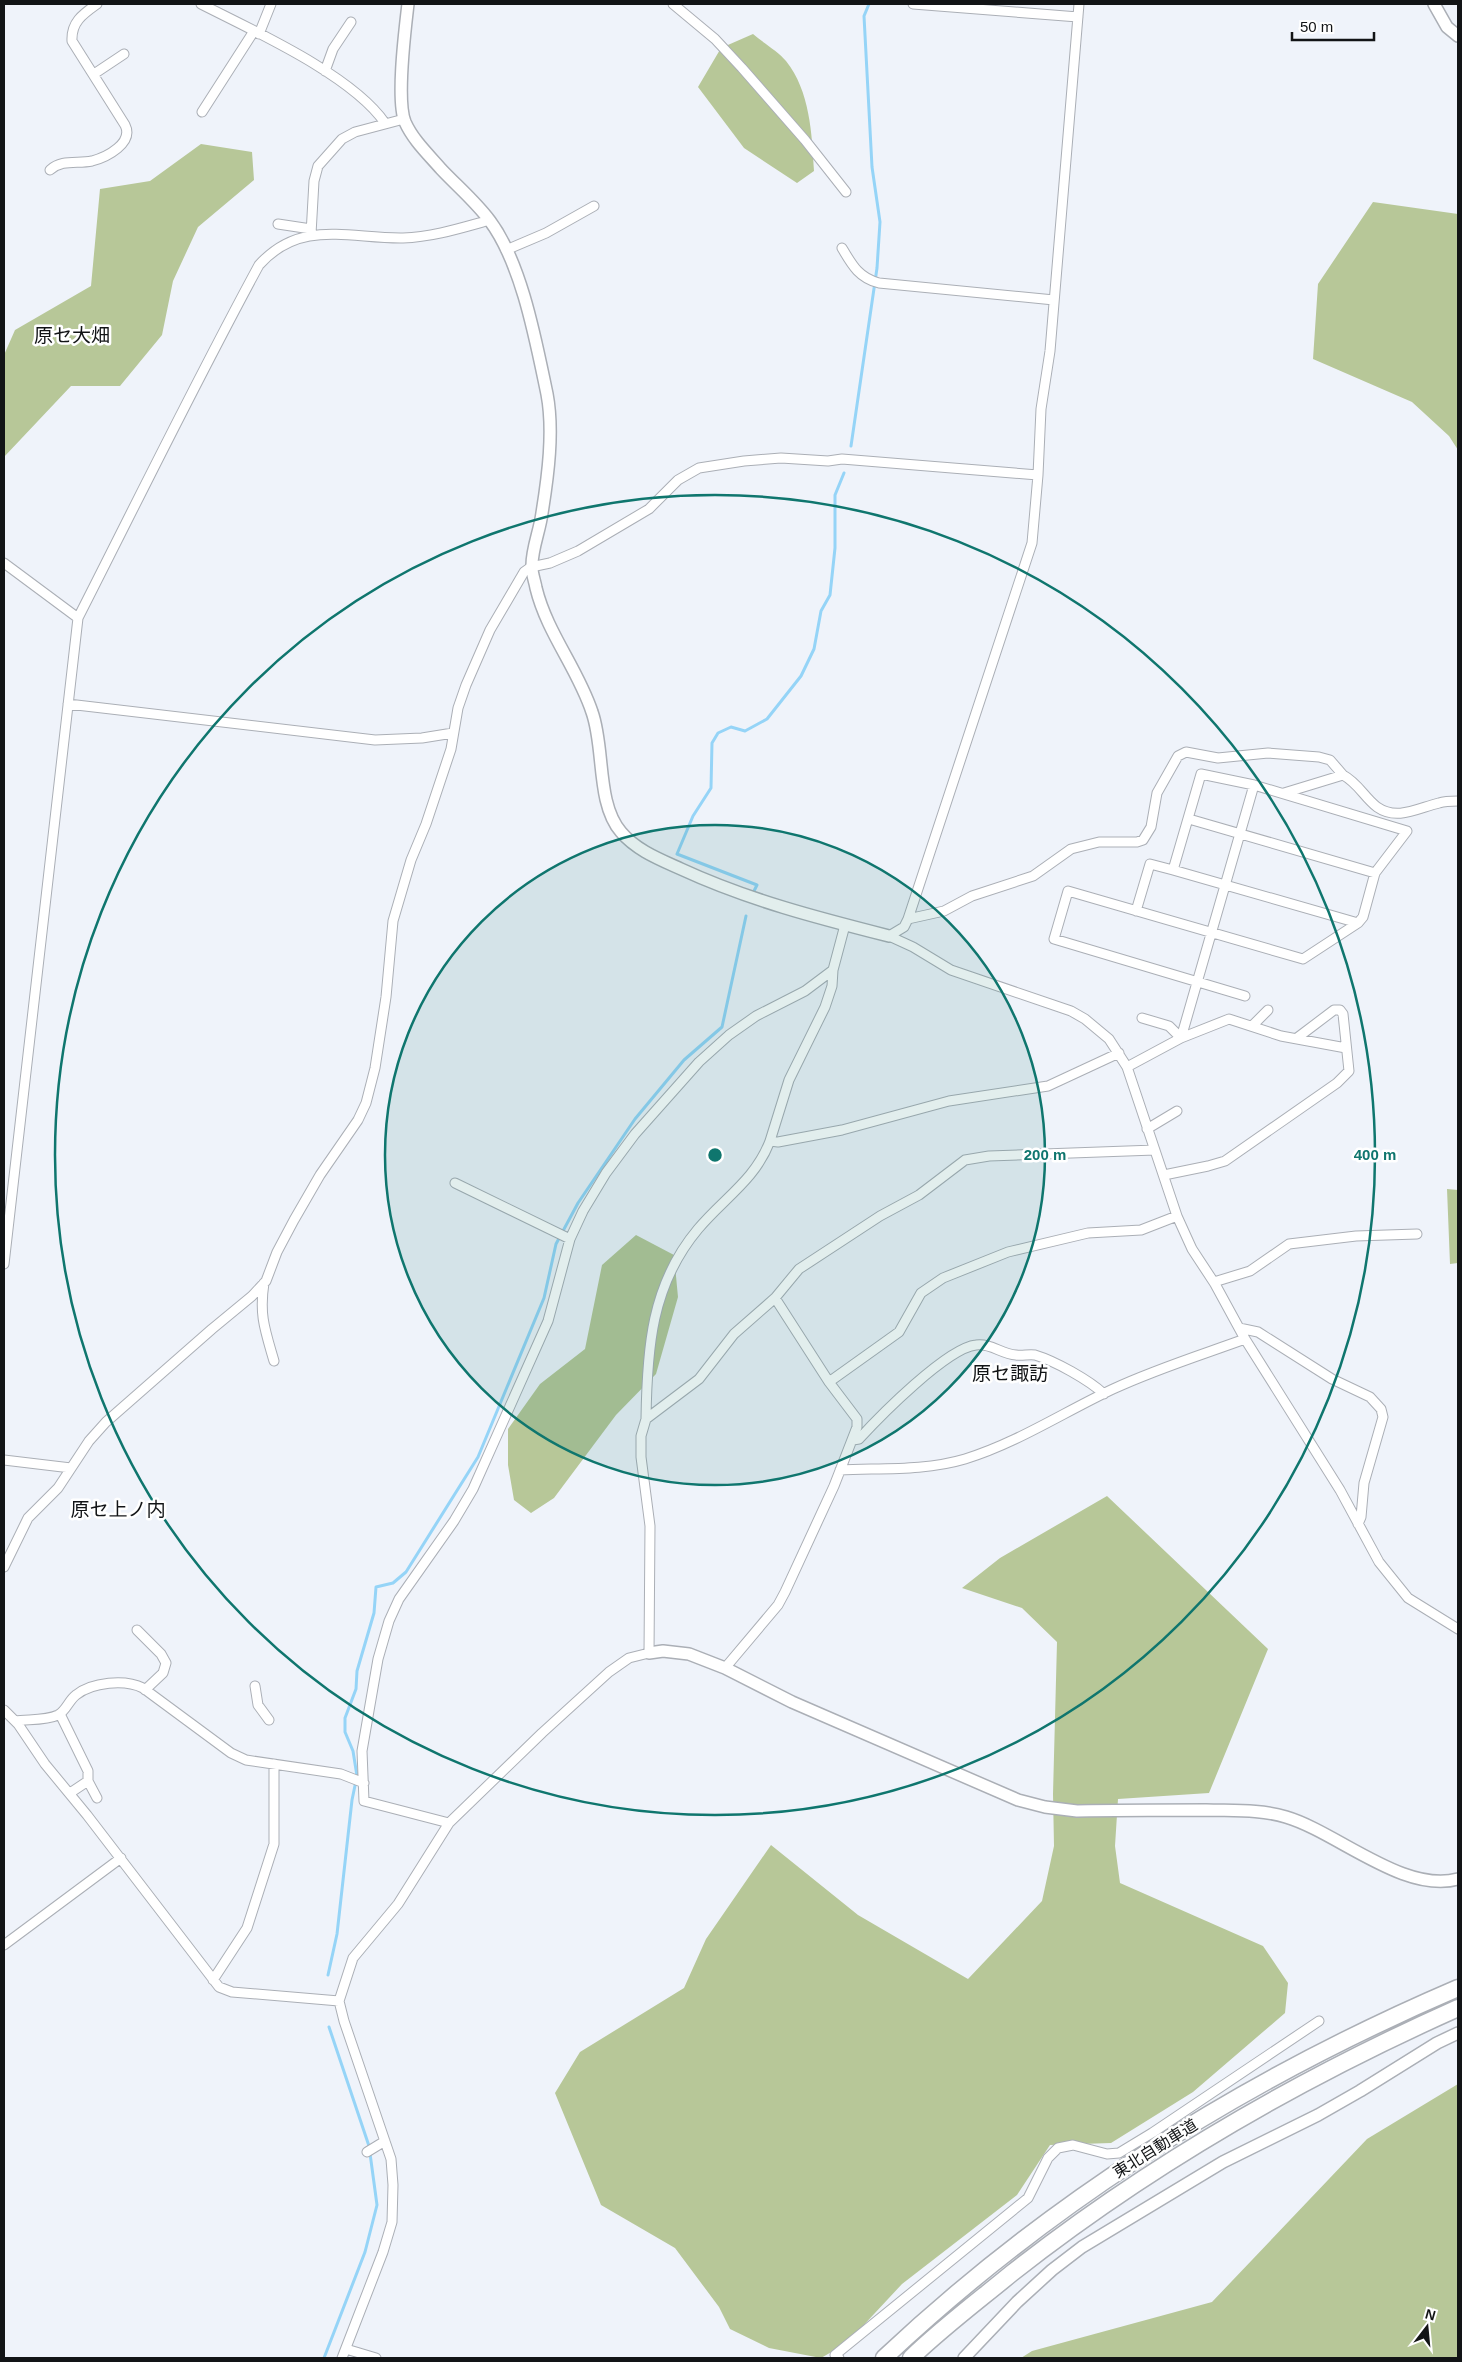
<svg xmlns="http://www.w3.org/2000/svg" width="1462" height="2362" font-family="Helvetica,'Noto Sans JP',sans-serif">
	<style>
		.green { fill: #b7c798 }
		.lines { fill: none; stroke-linecap: round; stroke-linejoin: round }
		.stream { stroke: #95d4f7; stroke-width: 3 }
		.minor-casing { stroke: #abafb6; stroke-width: 11 }
		.tertiary-casing { stroke: #abafb6; stroke-width: 14 }
		.motorway-casing { stroke: #abafb6; stroke-width: 19 }
		.minor { stroke: #fff; stroke-width: 9 }
		.tertiary { stroke: #fff; stroke-width: 11 }
		.motorway { stroke: #fff; stroke-width: 16 }
		.ring { fill: none; stroke: #0f766e; stroke-width: 2.5 }
		.labels { text-anchor: middle; stroke-width: 5; stroke-linejoin: round; paint-order: stroke }
		.street-label { font-size: 16px; fill: #121416; stroke: #fff }
		.quarter-label { font-size: 19px; fill: #121416; stroke: #fff }
		.centre { fill: #0f766e; stroke: #fff; stroke-width: 2.5 }
		.ring-label { font-size: 15px; text-anchor: middle; font-weight: bold; fill: #0f766e; stroke: #fff; stroke-width: 5; stroke-linejoin: round; paint-order: stroke }
	</style>
	<rect width="100%" height="100%" fill="#eff3fa"/>
	<path class="green" d="M753,34C763,43 778,51 786,61C810,91 812,134 814,171L797,183L744,148L698,87L721,48Z
		M201,144L252,152L254,180L198,227L173,281L162,335L120,386H71L4,457V355L15,330L91,286L100,189L150,181Z
		M1373,202L1458,214V450L1449,436L1412,402L1313,359L1318,284Z
		M1447,1189L1458,1190V1263L1450,1264Z
		M636,1235L674,1255L678,1297L656,1374L616,1415L554,1498L531,1513L514,1500L508,1465V1429L540,1384L585,1349L602,1265Z
		M1107,1496L1268,1649L1209,1793L1118,1799L1115,1846L1120,1883L1263,1946L1288,1983L1285,2013L1193,2092L1111,2143L1050,2145L1017,2195L902,2284L847,2343L821,2358L769,2348L730,2329L719,2307L675,2248L601,2205L555,2093L580,2052L684,1988L706,1939L771,1845L858,1915L968,1979L1042,1901L1054,1846L1053,1794L1057,1642L1022,1608L962,1588L1000,1558Z
		M1458,2084V2358H1021L1032,2351L1212,2302L1367,2139Z"/>
	<g class="lines">
		<path class="stream" d="M851,446L877,268L880,222L872,167L864,16L869,4
			M754,891L757,885L677,854L693,816L711,788L712,743L718,733L731,727L745,731L767,719L801,676L814,649L821,611L830,595L835,548V495L844,473
			M328,1975L337,1934L352,1800L357,1776L353,1751L345,1732V1718L356,1689L357,1671L374,1613L376,1587L393,1583L406,1572L478,1457L544,1298L556,1244L578,1203L635,1119L684,1060L722,1027L746,916
			M324,2358L365,2252L377,2205L369,2146L329,2027"/>
		<g class="minor-casing">
			<path id="minor" d="M201,4C254,31 352,75 385,123
				M673,4L715,39L742,68L805,140L846,192
				M913,4L1078,17
				M259,34L271,4
				M325,71L333,49L351,22
				M94,74L124,54
				M202,112L254,31
				M50,170C62,159 77,164 92,161C107,157 134,143 125,125L72,41C71,22 83,14 97,4
				M278,224L311,229
				M311,234L314,181L318,166L342,139L355,132L404,119
				M842,248C852,265 859,278 879,283L1054,300
				M506,250L546,233L594,206
				M4,563L78,618
				M68,704L375,740L422,738L453,733
				M1284,793L1343,775C1358,783 1364,797 1377,807C1397,821 1418,808 1439,803C1445,801 1452,801 1458,801
				M1189,819L1375,873
				M1136,911L1150,864L1173,870
				M908,919L944,911L972,896L1033,876L1071,849L1099,842H1137L1143,840L1151,827L1157,793L1178,756L1186,752L1218,758L1268,753L1319,757L1330,760L1343,775
				M845,925L833,970L832,986L825,1007L789,1080L770,1141L778,1142L842,1130L949,1101L1048,1086L1119,1053
				M889,936L904,927L908,919L1032,543L1038,475L1041,409L1050,351L1079,4
				M889,936L913,947L951,970L1071,1011L1085,1019L1109,1039L1127,1067L1177,1216L1192,1249L1215,1284L1245,1339L1340,1490L1379,1562L1408,1598L1458,1629
				M1245,996L1054,939L1068,891L1303,959L1358,923L1363,917L1375,873L1407,831L1254,785L1201,774L1173,870L1358,923
				M1142,1018L1169,1026L1181,1038L1229,1019L1281,1036L1346,1048
				M1252,1026L1268,1010
				M1127,1067L1181,1038L1254,785
				M1147,1129L1177,1111
				M1164,1175L1208,1166L1225,1161L1337,1083L1349,1071L1343,1014L1340,1010H1334L1297,1038
				M455,1183L570,1239
				M4,1264L78,618C138,500 196,381 259,265C301,218 350,239 403,238C433,237 461,228 490,220
				M1214,1282L1250,1271L1289,1244L1356,1236L1417,1234
				M264,1283C259,1315 265,1330 274,1361
				M1239,1328L1258,1332L1332,1379L1370,1397L1381,1409L1383,1417L1364,1483L1361,1517L1358,1524
				M829,1382L899,1332L921,1293L943,1278L1008,1252L1088,1233L1141,1230L1177,1216
				M646,1419C647,1349 651,1285 698,1229C724,1198 755,1180 770,1141
				M853,1440L859,1439C880,1416 947,1348 976,1345C991,1343 1001,1354 1016,1355C1022,1356 1029,1354 1035,1355C1055,1361 1089,1380 1104,1394
				M4,1460L71,1468
				M840,1470C881,1468 925,1471 965,1459C1017,1443 1064,1412 1113,1389C1156,1369 1201,1355 1245,1339
				M4,1567L28,1518L58,1488L89,1441L106,1422L212,1329L252,1296L266,1281L277,1252L294,1220L320,1175L358,1120L366,1103L375,1068L386,997L393,921L411,860L426,824L451,749L458,708L466,685L490,630L524,572L531,567L550,563L578,551L649,509L678,480L699,468L744,461L781,458L828,461L842,459L1038,475
				M137,1630L161,1654L166,1663L163,1673L145,1690
				M725,1668L778,1605L785,1592L834,1486L857,1427V1419L829,1382L775,1298
				M255,1686L258,1705L269,1720
				M4,1710L18,1724L45,1764L87,1815L219,1987L232,1992L339,2001L353,1958L398,1904L449,1823L542,1733L609,1672L629,1658L649,1653L650,1526L641,1457V1436L646,1419L699,1379L734,1334L775,1298L799,1269L880,1216L919,1195L965,1160L989,1156L1155,1150
				M60,1714L88,1771V1781L97,1798
				M15,1721C28,1719 45,1721 58,1715C66,1711 69,1700 76,1695C92,1682 125,1679 143,1688L231,1753L246,1760L341,1774L364,1783
				M70,1793L88,1781
				M449,1823L364,1801L362,1751L378,1659L389,1621L399,1599L454,1521L473,1489L548,1321L570,1239L583,1211L606,1173L635,1134L699,1062L729,1035L756,1016L805,991L833,970
				M4,1945L121,1858
				M213,1980L247,1928L274,1844V1764
				M339,2001L344,2021L391,2159L393,2185L392,2222L383,2252L342,2358
				M367,2152L385,2141
				M346,2349L376,2358
				M839,2358L835,2355L1028,2198L1048,2158L1058,2148L1073,2145L1107,2154L1119,2153L1152,2133L1319,2021"/>
		</g>
		<g class="tertiary-casing">
			<path id="tertiary" d="M408,4C405,30 396,100 405,122C413,140 428,154 441,169C457,186 476,202 490,221C522,264 536,342 547,394C554,431 548,476 542,513C540,530 532,548 532,565C531,572 535,581 536,588C547,633 578,669 592,712C605,748 596,803 621,832C636,850 659,859 681,869C748,900 818,918 889,936
				M1434,4L1447,27L1458,36
				M649,1653L663,1651L689,1654L725,1668L792,1702L1018,1800L1045,1807L1077,1811C1120,1810 1163,1810 1206,1810C1232,1811 1260,1809 1286,1817C1337,1832 1404,1894 1458,1879
				M964,2358L1017,2302L1052,2270L1082,2247L1223,2162L1318,2115L1360,2091L1437,2043L1458,2033"/>
		</g>
		<g class="motorway-casing">
			<path id="motorway" d="M884,2358C1051,2201 1248,2078 1458,1988
				M911,2358C942,2328 978,2301 1012,2273C1149,2165 1299,2079 1458,2008"/>
		</g>
		<use href="#minor" class="minor"/>
		<use href="#tertiary" class="tertiary"/>
		<use href="#motorway" class="motorway"/>
	</g>
	<circle cx="715" cy="1155" r="330" fill="#0f766e" fill-opacity=".12"/>
	<g class="ring">
		<circle cx="715" cy="1155" r="330"/>
		<circle cx="715" cy="1155" r="660"/>
	</g>
	<g class="labels">
		<g class="street-label">
			<text transform="translate(1155 2148) rotate(-32)" y="6">東北自動車道</text>
		</g>
		<g class="quarter-label">
			<text x="72" y="342">原セ大畑</text>
			<text x="1010" y="1380">原セ諏訪</text>
			<text x="118" y="1516">原セ上ノ内</text>
		</g>
	</g>
	<circle cx="715" cy="1155" r="8" class="centre"/>
	<g class="ring-label">
		<text x="1045" y="1160">200 m</text>
		<text x="1375" y="1160">400 m</text>
	</g>
	<rect width="1462" height="2362" fill="none" stroke="#121416" stroke-width="10"/>
	<g transform="translate(1427 2327) rotate(16)" stroke="#ffffff" stroke-width="4" paint-order="stroke">
	<path d="M0-4L9 19L0 12L-9 19Z" fill="#121416"/>
	<text y="-8" font-size="14" font-weight="bold" text-anchor="middle" fill="#121416">N</text>
	</g>
	<path d="M1292 32v8h82v-8" fill="none" stroke="#121416" stroke-width="2.5"/>
	<text x="1300" y="32" font-size="15" fill="#121416" stroke="#ffffff" stroke-width="4" paint-order="stroke">50 m</text>
</svg>
